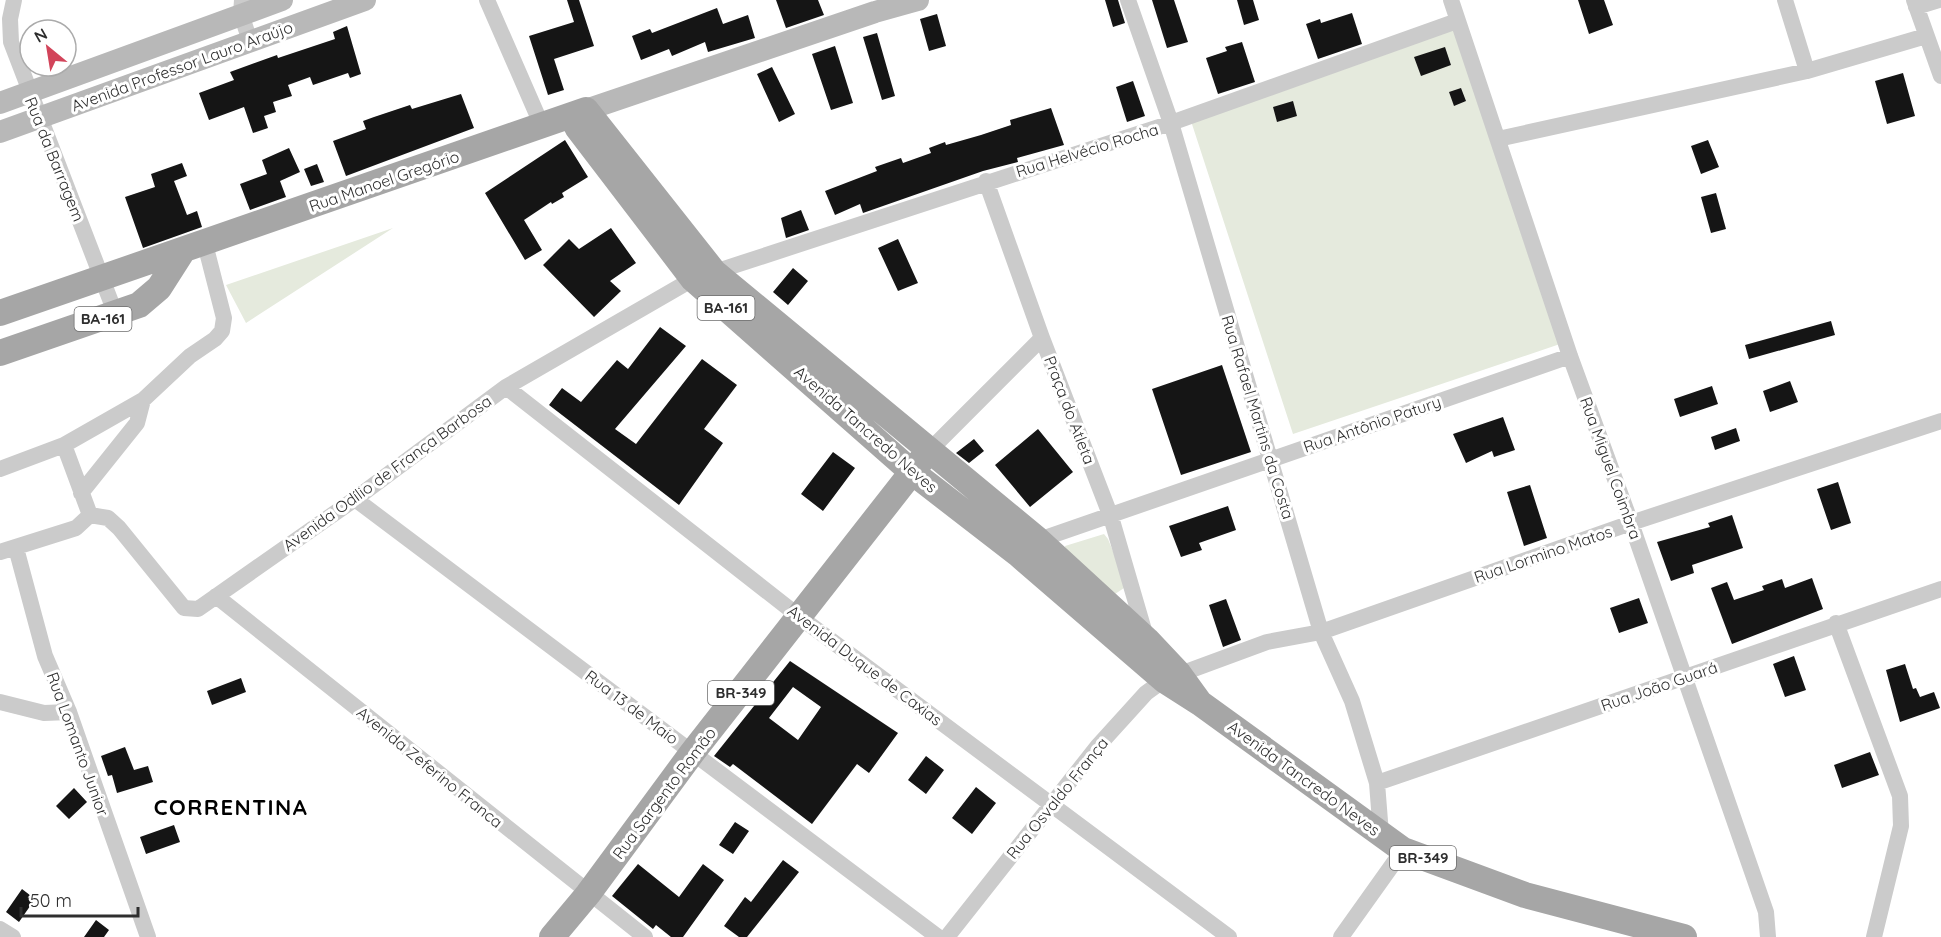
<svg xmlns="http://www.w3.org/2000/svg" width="1941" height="937" font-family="Quicksand,sans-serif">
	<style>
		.green { fill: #e5eadd }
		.building { fill: #151515; fill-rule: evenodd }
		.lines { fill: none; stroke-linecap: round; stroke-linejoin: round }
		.street { stroke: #cbcbcb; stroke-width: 16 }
		.secondary { stroke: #b8b8b8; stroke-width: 22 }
		.primary { stroke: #a6a6a6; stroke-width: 26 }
		.labels { text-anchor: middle; stroke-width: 6; stroke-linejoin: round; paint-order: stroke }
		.shield { fill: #fff; stroke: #6d6d6d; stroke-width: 1.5 }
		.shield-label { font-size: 15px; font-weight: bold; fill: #2e2e2e }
		.street-label { font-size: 16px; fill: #2e2e2e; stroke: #fff }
		.district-label { font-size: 22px; font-weight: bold; letter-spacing: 1.5px; fill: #000; stroke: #fff }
	</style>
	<rect width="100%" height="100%" fill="#fff"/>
	<path class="green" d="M1455,26L1560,344L1293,434L1190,118Z
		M393,228L246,323L226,285Z
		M1104,534L1108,539L1127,586L1112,596L1066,553L1065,546Z"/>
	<path class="building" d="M567,0H579L594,46L554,59L564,90L548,95L529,36L574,22Z
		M776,0H818L824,15L786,28Z
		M1105,0H1118L1125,23L1113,27Z
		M1152,0H1174L1188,42L1167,48Z
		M1237,0H1253L1259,20L1244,25Z
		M1578,0H1604L1613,25L1589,34Z
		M717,8L723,24L748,15L755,38L708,52L705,42L672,56L669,49L641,60L632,36L650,29L652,33Z
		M1352,13L1362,44L1318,59L1306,24L1320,19L1321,23Z
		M937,14L946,46L929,51L920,19Z
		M347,26L361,74L350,78L348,73L313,85L310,77L288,85L292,96L273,102L276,112L264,116L268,128L253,133L244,107L209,120L199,93L234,80L230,72L277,55L278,58L335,39L333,32Z
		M877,33L895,96L882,100L863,37Z
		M1242,42L1255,82L1218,94L1206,58L1227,51L1225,47Z
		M835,46L853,103L831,110L812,54Z
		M1445,47L1451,65L1421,76L1414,57Z
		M772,67L795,114L779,122L757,74Z
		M1903,73L1915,116L1887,124L1875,81Z
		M1133,81L1145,116L1127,122L1116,87Z
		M1461,88L1466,101L1454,106L1449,92Z
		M461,94L474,128L346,176L333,141L366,129L363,121L374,117L410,105L412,109Z
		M1293,101L1297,116L1277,122L1273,107Z
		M1051,108L1064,145L1017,158L1018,162L983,171L863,213L860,204L835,215L825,191L877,171L875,167L901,158L903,163L931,153L929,148L945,142L946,145L981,135L1011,125L1010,120Z
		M565,140L588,177L562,193L564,197L552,204L551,202L524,220L542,250L525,260L485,193Z
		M1708,140L1719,167L1701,174L1691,146Z
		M289,148L300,172L280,181L286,197L250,210L240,184L267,174L262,160Z
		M182,163L187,176L174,181L187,215L197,211L202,227L143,248L125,197L155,187L151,174Z
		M317,164L324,182L311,186L304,169Z
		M1716,193L1726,229L1711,233L1701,197Z
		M801,210L809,230L786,238L781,218Z
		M611,228L636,263L610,281L621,291L594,317L543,265L569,239L579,249Z
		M898,239L918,283L898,291L878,248Z
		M793,268L808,281L788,305L773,292Z
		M1831,321L1835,335L1749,359L1745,345Z
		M660,327L686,346L615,429L636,444L702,359L737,385L704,429L723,443L679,505L549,405L562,388L581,402L617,360L628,369Z
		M1222,365L1251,452L1181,475L1152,389Z
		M1790,381L1798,402L1770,412L1763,391Z
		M1712,386L1718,404L1680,417L1674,399Z
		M1503,417L1515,450L1494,457L1492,451L1466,463L1453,434Z
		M1736,428L1740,441L1715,450L1711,437Z
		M1038,429L1073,472L1030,507L995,465Z
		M974,439L984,451L969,463L956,453Z
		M833,452L855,468L823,511L801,494Z
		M1838,482L1851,523L1831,530L1817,489Z
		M1530,485L1547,538L1524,546L1507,492Z
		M1228,506L1236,530L1199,543L1202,550L1181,557L1169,526Z
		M1732,515L1743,548L1692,565L1694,573L1671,581L1657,542L1710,527L1708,523Z
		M1812,578L1823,609L1732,644L1711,588L1727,582L1734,600L1764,590L1762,586L1782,579L1785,588Z
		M1639,598L1648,623L1619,633L1610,608Z
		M1226,599L1241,640L1223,647L1209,605Z
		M1794,656L1806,690L1785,697L1773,664Z
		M790,661L898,733L869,773L857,764L812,824L733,764L730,767L714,756ZM793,687L821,707L798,740L769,718Z
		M1905,664L1913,689L1916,688L1920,697L1934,692L1940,708L1900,722L1886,670Z
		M241,678L246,692L212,705L207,691Z
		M125,747L134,770L148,766L153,782L117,793L112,775L108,776L101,756Z
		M1870,752L1879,775L1842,788L1834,765Z
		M926,756L944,770L926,794L908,780Z
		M976,787L996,803L972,834L952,818Z
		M74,788L87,802L69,819L56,806Z
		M735,822L749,831L733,854L719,845Z
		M174,825L180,842L146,854L140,837Z
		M783,860L799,872L747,937H739L724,926L745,897L751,902Z
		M638,864L679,897L703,864L724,880L683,937H671L656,925L653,929L612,896Z
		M22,889L35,899L19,922L6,912Z
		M96,920L109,930L104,937H84Z"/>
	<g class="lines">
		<path class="street" d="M14,0L10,19L11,42L116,315
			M242,0L241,14L250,41
			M487,0L542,126
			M1128,0L1171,123L1321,632L1352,701L1377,783L1381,834
			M1451,0L1570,356L1631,523L1766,912L1768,937
			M1785,0L1807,71
			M1914,0L1941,76
			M1916,7L1939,0
			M1498,139L1807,71L1926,36
			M986,181L1042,338L1111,517L1146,637
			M506,387L801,618L1229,937
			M64,445L90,515
			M931,449L1042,338
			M0,469L64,445L143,400L190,356L215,339L222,331L224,318L205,244
			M81,493L137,423L143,400
			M355,499L938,937
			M90,515L108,518L119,528L184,608L198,609L355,499L506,387L693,279L1171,123L1457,21
			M1033,542L1570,356
			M16,548L45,656L69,712L148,937
			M0,552L76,528L90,515
			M216,596L645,937
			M1836,623L1900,796L1901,826L1874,937
			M0,702L44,713L69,712
			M1377,783L1941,589
			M0,929L13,937
			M947,937L1097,747L1146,693L1164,680L1267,642L1321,632L1631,523L1941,421
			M1341,937L1403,850"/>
		<path class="secondary" d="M0,103L282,0
			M586,110L875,12L918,0
			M0,132L365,0"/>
		<path class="primary" d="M577,127L693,279L912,472L1018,554L1164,680L1200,703L1403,850L1525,895L1684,937
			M0,313L586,110L714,272L1037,539L1147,640L1179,674L1200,703
			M0,353L139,305L159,288L182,252
			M552,937L588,894L692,753L923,458"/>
	</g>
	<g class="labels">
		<g class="shield">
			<rect x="697.5" y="296" width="57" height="24" rx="4.5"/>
			<rect x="74.5" y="307" width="57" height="24" rx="4.5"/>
			<rect x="708" y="681" width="66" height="24" rx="4.5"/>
			<rect x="1390" y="846" width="66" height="24" rx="4.5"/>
		</g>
		<g class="shield-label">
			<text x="726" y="313">BA-161</text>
			<text x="103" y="324">BA-161</text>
			<text x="741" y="698">BR-349</text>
			<text x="1423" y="863">BR-349</text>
		</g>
		<g class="street-label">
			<text transform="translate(182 66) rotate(-20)" y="6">Avenida Professor Lauro Araújo</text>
			<text transform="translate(1087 150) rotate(-17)" y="6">Rua Helvécio Rocha</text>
			<text transform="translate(55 159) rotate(68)" y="6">Rua da Barragem</text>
			<text transform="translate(384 181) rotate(-19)" y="6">Rua Manoel Gregório</text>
			<text transform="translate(1070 410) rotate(69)" y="6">Praça do Atleta</text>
			<text transform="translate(1258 417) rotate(73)" y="6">Rua Rafael Martins da Costa</text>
			<text transform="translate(1372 424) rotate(-19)" y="6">Rua Antônio Patury</text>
			<text transform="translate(866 429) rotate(41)" y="6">Avenida Tancredo Neves</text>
			<text transform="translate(1611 468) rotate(70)" y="6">Rua Miguel Coimbra</text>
			<text transform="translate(387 473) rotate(-36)" y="6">Avenida Odílio de França Barbosa</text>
			<text transform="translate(1543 554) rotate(-19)" y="6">Rua Lormino Matos</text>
			<text transform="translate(865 665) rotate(37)" y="6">Avenida Duque de Caxias</text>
			<text transform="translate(1659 686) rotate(-19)" y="6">Rua João Guará</text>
			<text transform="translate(632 707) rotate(37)" y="6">Rua 13 de Maio</text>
			<text transform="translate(78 744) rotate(70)" y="6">Rua Lomanto Junior</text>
			<text transform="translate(430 767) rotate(39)" y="6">Avenida Zeferino Franca</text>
			<text transform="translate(1304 778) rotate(36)" y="6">Avenida Tancredo Neves</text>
			<text transform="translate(664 793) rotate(-53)" y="6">Rua Sargento Romão</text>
			<text transform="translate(1057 798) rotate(-51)" y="6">Rua Osvaldo França</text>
		</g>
		<g class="district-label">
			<text x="231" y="815">CORRENTINA</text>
		</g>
	</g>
	<g transform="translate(48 48) rotate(330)"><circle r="28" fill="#ffffff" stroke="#ababab" stroke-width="1.5"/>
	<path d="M0-4.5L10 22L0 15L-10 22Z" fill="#d2445a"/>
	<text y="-9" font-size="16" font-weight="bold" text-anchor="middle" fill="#2e2e2e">N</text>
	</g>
	<path d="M21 907v9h117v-9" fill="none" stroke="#2e2e2e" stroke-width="3"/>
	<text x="30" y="907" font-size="18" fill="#2e2e2e" stroke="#ffffff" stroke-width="4.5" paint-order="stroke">50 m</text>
</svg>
